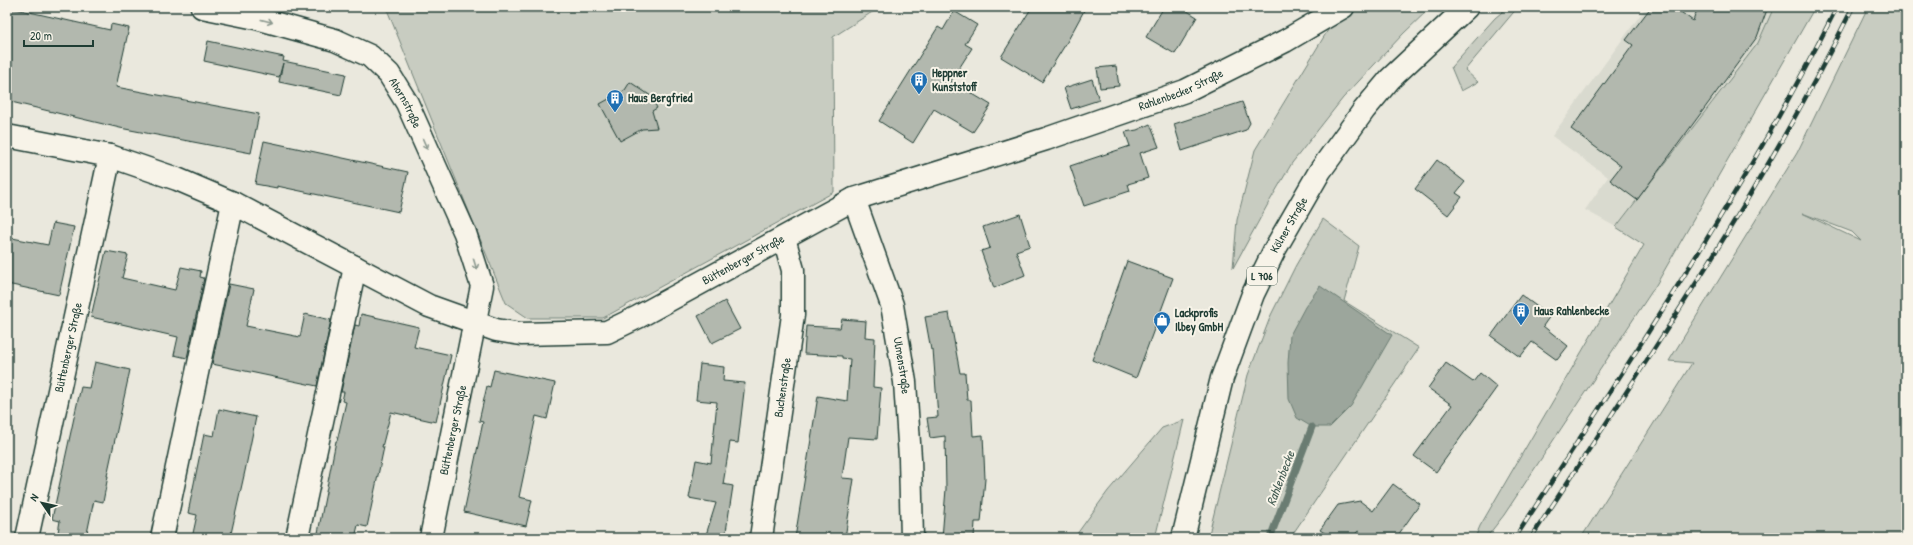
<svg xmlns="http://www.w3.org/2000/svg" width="1913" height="545" font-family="'Patrick Hand',sans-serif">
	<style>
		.built { fill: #d9dacf }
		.green { fill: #c8ccc1; stroke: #74847a; fill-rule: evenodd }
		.water { fill: #9ca69c; stroke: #6a7c72 }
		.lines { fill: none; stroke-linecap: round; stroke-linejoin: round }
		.stream { stroke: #6a7c72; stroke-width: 7 }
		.building { fill: #b2b8ae; stroke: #1f3d34 }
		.minor-casing { stroke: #1f3d34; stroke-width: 25 }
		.primary-casing { stroke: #1f3d34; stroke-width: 25 }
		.minor { stroke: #f7f3e8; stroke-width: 22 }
		.primary { stroke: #f7f3e8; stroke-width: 22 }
		.rail-casing { stroke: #1f3d34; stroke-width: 4.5 }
		.rail { stroke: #f7f3e8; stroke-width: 3; stroke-dasharray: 9; stroke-linecap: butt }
		.oneway { stroke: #8b988e }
		.labels { text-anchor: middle; stroke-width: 4; stroke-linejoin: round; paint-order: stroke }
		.shield { fill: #f7f3e8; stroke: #60746a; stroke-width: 1 }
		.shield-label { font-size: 11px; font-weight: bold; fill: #1f3d34 }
		.poi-label { font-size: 12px; font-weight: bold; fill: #1f3d34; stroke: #f7f3e8; text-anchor: start }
		.street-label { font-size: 12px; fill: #1f3d34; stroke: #f7f3e8 }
		.water-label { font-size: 13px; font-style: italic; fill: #445c53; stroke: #f7f3e8 }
	</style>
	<rect width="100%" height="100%" fill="#eae8dd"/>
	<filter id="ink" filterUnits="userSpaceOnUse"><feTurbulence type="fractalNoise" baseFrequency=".025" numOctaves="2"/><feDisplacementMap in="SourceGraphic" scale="8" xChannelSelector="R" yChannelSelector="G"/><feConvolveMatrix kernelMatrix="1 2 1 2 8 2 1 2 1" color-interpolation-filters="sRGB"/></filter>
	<g filter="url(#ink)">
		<path class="built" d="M1646,7H1774L1758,43L1616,227L1585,210L1608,177L1552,136Z"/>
		<path class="green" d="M386,7H880L833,37L834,192L603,318H528L506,303Z
			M1342,7H1431L1403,34L1343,98L1292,163L1268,204L1233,268L1237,220L1255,150Z
			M1508,7H1518L1465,70L1478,82L1461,91L1451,67L1495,18Z
			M1774,7H1815L1656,285L1504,515L1486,538H1475L1480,526L1644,245L1616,227L1758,43Z
			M1868,7H1906V538H1581L1692,363L1669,361L1797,153ZM1802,213L1852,232L1861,241Z
			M1323,219L1359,246L1344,301L1419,348L1290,538H1208L1248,375L1271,315L1296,265Z
			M1184,420L1155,538H1074L1108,491L1162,428Z"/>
		<path class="water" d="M1320,286L1392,335L1351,406L1330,427H1312L1297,418L1289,399L1288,363L1290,335L1305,307Z"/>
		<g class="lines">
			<path class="stream" d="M1270,538L1312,427"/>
		</g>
		<path class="building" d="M7,7L110,30L111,24L129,28L116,87L259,114L251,153L120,128L7,101Z
			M1032,7H1086L1067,42L1042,82L1001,57Z
			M1164,7H1181L1197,17L1175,54L1146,37Z
			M1651,7H1674L1693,21L1698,7H1768L1757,37L1637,200L1610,180L1621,166L1571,129L1633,45L1626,40Z
			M954,11L977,25L965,44L972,48L951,81L991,105L973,132L934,109L913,143L879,121L938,27L943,30Z
			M208,41L284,57L283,61L346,74L341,95L279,82L283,63L279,77L204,61Z
			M1116,66L1119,86L1100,88L1097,68Z
			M1092,79L1099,100L1071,109L1064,88Z
			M630,82L651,96L657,108L652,111L657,128L642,129L620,141L600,104L625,90Z
			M1242,102L1250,123L1246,130L1182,151L1174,124Z
			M1150,124L1159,147L1140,153L1148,178L1128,184L1130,191L1084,206L1070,166L1130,146L1125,132L1137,130Z
			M264,141L408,172L399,212L277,186V188L255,184Z
			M1437,160L1465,182L1456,193L1462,197L1448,215L1415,189Z
			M1020,214L1030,246L1016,251L1025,275L994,288L981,251L990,248L983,227Z
			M53,223L74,227L59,295L7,284V237L48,245Z
			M106,251L128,255L122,278L175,290L181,267L201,271L200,277L204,278L187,358L174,355L178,337L91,317Z
			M1127,261L1173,278L1136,378L1092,360Z
			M229,284L254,289L246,326L300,337L305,314L331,320L317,386L212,364Z
			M1521,295L1550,316L1543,326L1568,346L1557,360L1532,342L1520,357L1491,336Z
			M725,301L740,329L712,343L698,316Z
			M949,313L960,373H965L967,400H971L973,436L983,435L985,479L981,522H975L974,538H942L946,489L945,436L930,438L927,418L938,417L933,349L931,350L925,317Z
			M361,314L419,327L414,347L451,355L436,422L391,412L382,447H384L367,527L358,525L355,538H317L336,441H337L346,402L342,401L344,392H341L355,325L359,326Z
			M842,319L866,321L865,337L875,338L873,387L881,388L877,439L848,437L842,478L854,479L845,538H795L818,396L847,401L850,359L842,358V356L804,354L806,326L840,328Z
			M95,362L130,370L107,476H108L103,502L94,500L86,538H57L60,521L52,519L75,413L81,387L89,388Z
			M1446,363L1473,382L1480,373L1497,387L1436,472L1414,456L1452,405L1428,388Z
			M700,364L724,367L723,381L745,383L738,443L730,442L723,484L733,486L725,538H705L716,503L689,498L696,460L711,463L717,402L696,400Z
			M494,370L555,383L547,419L536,416L519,497L532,500L526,526L464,512L483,422L479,421L487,386L490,387Z
			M219,409L256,417L245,471L230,538H192L197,515L188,513L204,434L214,436Z
			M1393,484L1420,504L1396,538H1368L1358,531L1352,538H1332L1320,530L1338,505L1360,501L1373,511Z"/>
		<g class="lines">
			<g class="minor-casing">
				<g id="minor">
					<path id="s1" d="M202,7L256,18L335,40L370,56L389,74L407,103L465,233L482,286L431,538"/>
					<path id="s2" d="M7,136L110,156L177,179L233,203L429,306L496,330L521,334L607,332L638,317L854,199L1046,139L1185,91L1285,41L1343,7"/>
					<path id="s3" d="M854,199L892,305L905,382L910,458L912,538"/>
					<path id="s4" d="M27,538L110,156"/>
					<path d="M162,538L233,203"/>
					<path d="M297,538L355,267"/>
					<path id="s5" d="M761,538L793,315V270L784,238"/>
				</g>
			</g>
			<g class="primary-casing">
				<g id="primary">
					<path id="s6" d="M1183,538L1222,378L1253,294L1275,249L1320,171L1364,110L1390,79L1467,7"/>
				</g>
			</g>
			<use href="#minor" class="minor"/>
			<use href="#primary" class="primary"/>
			<g class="rail-casing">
				<path id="rail" d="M1515,538C1627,365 1744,192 1837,7
					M1531,538C1644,365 1761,192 1853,7"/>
			</g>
			<use href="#rail" class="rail"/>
		</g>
		<defs><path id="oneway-shaft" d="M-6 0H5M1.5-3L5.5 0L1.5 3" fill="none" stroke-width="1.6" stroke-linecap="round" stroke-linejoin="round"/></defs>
		<g class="oneway">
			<use href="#oneway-shaft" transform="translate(267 21) rotate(15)"/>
			<use href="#oneway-shaft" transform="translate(425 144) rotate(66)"/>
			<use href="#oneway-shaft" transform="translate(475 264) rotate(73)"/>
		</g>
	</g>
	<defs>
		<g id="building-pin" transform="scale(0.9)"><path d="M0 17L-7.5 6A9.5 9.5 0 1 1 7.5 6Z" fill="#1f6fb2" stroke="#f7f3e8"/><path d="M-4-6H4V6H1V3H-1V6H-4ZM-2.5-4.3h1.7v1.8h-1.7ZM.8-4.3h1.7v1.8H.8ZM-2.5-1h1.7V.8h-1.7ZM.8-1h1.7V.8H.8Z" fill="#fff"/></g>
		<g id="shop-pin" transform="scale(0.9)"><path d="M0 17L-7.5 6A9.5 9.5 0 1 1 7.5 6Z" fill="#1f6fb2" stroke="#f7f3e8"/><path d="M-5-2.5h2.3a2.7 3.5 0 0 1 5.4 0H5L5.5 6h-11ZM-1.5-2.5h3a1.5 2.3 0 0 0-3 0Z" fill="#fff"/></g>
	</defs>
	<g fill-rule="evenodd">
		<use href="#building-pin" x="919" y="80"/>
		<use href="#building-pin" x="615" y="98"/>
		<use href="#building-pin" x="1521" y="311"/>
		<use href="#shop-pin" x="1162" y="320"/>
	</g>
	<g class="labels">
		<rect class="shield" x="1247" y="267" width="30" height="18" rx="3"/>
		<g class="shield-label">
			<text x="1262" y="280">L 706</text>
		</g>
		<g class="poi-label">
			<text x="932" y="77">Heppner<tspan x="932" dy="14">Kunststoff</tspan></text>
			<text x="628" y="102">Haus Bergfried</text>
			<text x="1534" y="315">Haus Rahlenbecke</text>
			<text x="1175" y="317">Lackprofis<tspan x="1175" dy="14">Ilbey GmbH</tspan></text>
		</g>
		<g class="street-label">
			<text dy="4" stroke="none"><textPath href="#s2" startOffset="1266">Rahlenbecker Straße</textPath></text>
			<text dy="4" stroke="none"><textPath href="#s1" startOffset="235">Ahornstraße</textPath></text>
			<text dy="4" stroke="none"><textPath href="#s6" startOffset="332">Kölner Straße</textPath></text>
			<text dy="4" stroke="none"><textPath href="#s2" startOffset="795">Büttenberger Straße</textPath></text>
			<text dy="4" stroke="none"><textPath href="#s4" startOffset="195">Büttenberger Straße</textPath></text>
			<text dy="4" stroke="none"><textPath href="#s3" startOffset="174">Ulmenstraße</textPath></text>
			<text dy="4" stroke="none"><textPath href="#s5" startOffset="152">Buchenstraße</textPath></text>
			<text transform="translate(453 430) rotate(-78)" y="4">Büttenberger Straße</text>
		</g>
		<g class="water-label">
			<text transform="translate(1280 478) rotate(-69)" y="5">Rahlenbecke</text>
		</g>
	</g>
	<rect width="1913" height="545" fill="none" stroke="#f7f3e8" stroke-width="24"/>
	<rect x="12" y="12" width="1889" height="521" fill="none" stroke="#1f3d34" stroke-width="1.5" filter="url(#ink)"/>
	<g transform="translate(42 503) rotate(304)" stroke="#f7f3e8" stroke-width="3" paint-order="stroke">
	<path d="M0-3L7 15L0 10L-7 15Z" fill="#1f3d34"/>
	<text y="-6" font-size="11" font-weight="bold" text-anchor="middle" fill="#1f3d34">N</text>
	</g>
	<path d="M24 40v6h69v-6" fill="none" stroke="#1f3d34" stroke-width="2"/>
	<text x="30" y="40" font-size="12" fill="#1f3d34" stroke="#f7f3e8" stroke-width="3" paint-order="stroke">20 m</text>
</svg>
